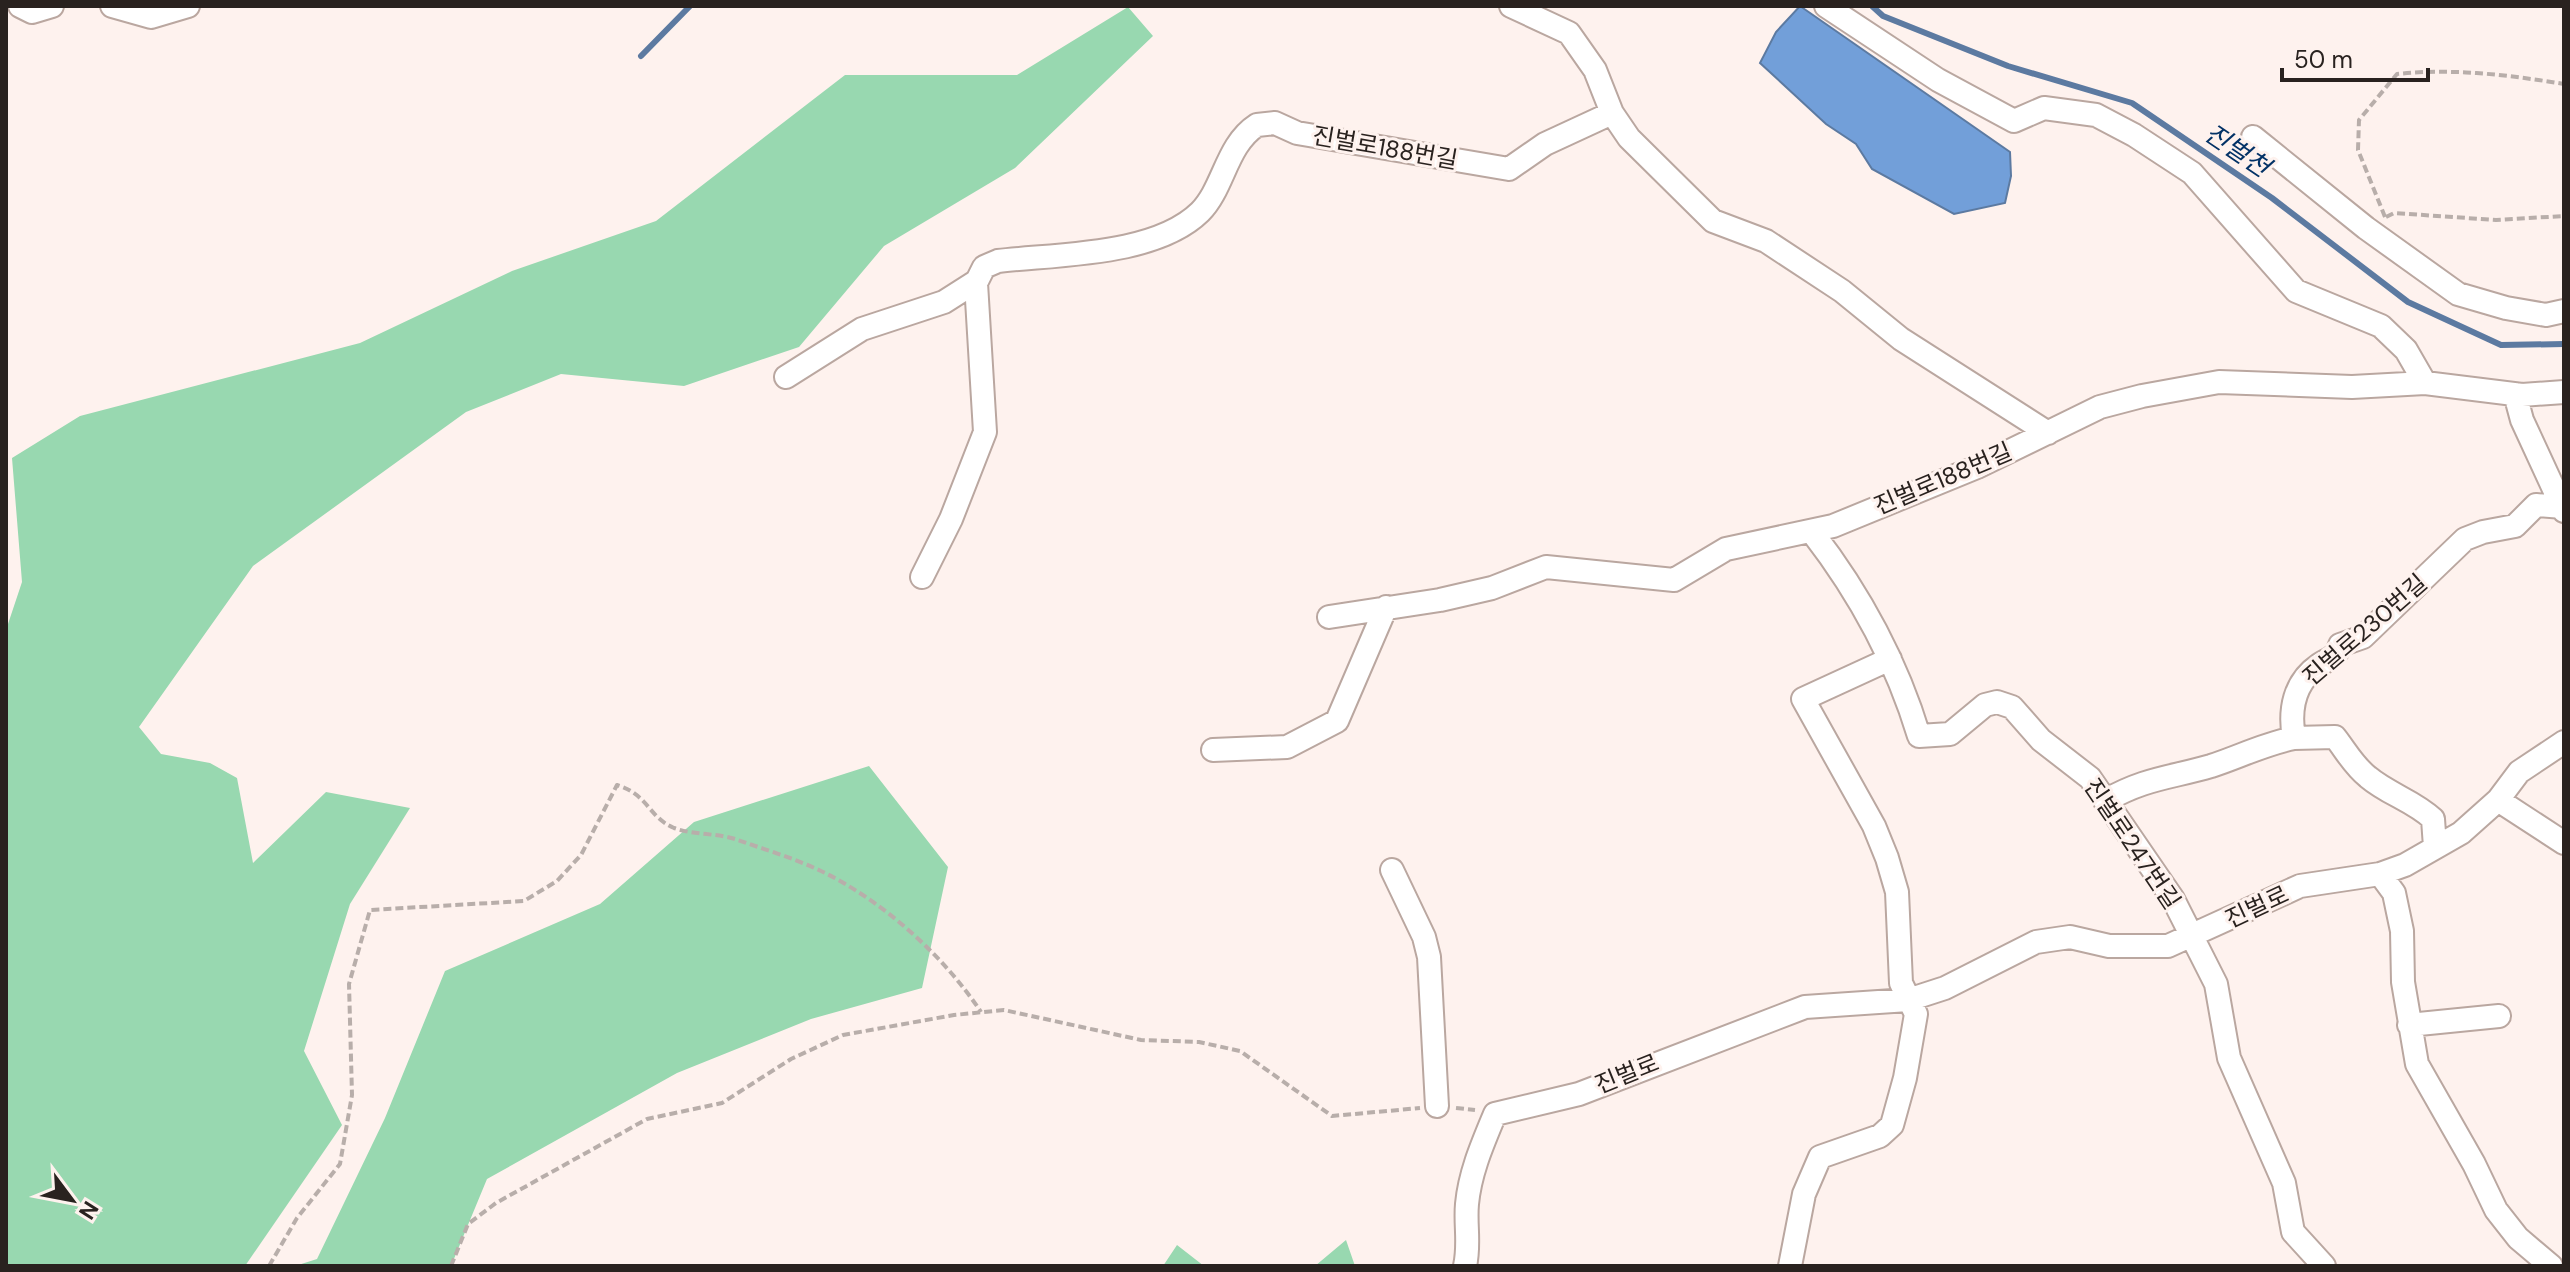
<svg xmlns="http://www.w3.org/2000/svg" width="2570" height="1272" font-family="'DM Sans','Noto Sans KR',sans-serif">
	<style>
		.green { fill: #98d8b0 }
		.water { fill: #729fd9; stroke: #5c7aa1; stroke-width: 2 }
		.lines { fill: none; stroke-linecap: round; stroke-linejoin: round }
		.stream { stroke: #5c7aa1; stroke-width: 6 }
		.minor-casing { stroke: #baa7a0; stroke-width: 26 }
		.path { stroke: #b8aeaa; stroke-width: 4; stroke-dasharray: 8 4; stroke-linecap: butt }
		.minor { stroke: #fff; stroke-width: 22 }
		.labels { text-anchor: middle; stroke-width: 6; stroke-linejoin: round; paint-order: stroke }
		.street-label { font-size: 24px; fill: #29221f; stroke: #fef2ee }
		.water-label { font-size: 26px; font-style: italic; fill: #033266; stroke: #fef2ee }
	</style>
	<rect width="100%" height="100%" fill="#fef2ee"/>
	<path class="green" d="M1128,7L1153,36L1015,168L884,246L799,347L684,386L561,374L466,412L253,566L139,727L161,754L210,763L237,778L253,863L326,792L410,808L350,904L304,1051L342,1125L245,1266H6V630L22,582L12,458L80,416L360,343L512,271L656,221L845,75H1017Z
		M869,766L948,867L922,988L811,1019L677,1073L487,1179L451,1266H295L317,1259L385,1118L445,971L600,904L694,822Z
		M1346,1240L1355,1266H1315Z
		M1177,1245L1204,1266H1163Z"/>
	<path class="water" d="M1800,6L2010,152L2011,176L2005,203L1954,214L1872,169L1856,144L1826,124L1760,63L1776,32Z"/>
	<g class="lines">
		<path class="stream" d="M1872,6L1883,16L2008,66L2132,103L2272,198L2408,302L2501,345L2564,344
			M641,56L690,6"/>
		<g class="minor-casing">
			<path id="minor" d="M20,6L32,12L52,6
				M112,6L151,17L188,6
				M1511,6L1569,33L1595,70L1612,113L1629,138L1713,221L1766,241L1842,291L1901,339L2048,433
				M1826,6L1938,80L2014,121L2044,108L2096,115L2134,135L2192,173L2296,291L2381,326L2406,350L2425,383
				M2253,137L2366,228L2458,294L2506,308L2546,315L2564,311
				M786,377L862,329L944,302L977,281
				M2515,394L2522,420L2564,511
				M1812,532C1860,594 1896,660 1919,736L1950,734L1985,705L1997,702L2012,707L2041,740L2090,778L2173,899L2216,984L2229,1058L2284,1183L2293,1232L2324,1266
				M922,577L951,519L985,432L976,283L984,267L998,261C1057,254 1155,256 1200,212C1224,188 1226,145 1257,125L1275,123L1297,133L1509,169L1545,144L1612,113
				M1329,617L1440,600L1492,588L1546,567L1674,580L1726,549L1833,526L1977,467L2100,407L2142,396L2219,382L2352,387L2425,383L2522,395L2564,392
				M2294,738L2335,737C2346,751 2353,765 2368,777C2388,794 2414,801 2433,819L2435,847
				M1213,750L1287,747L1337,721L1386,607
				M2498,800L2564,843
				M2105,801C2145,778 2170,778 2211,766C2239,757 2264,744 2294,738C2289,710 2294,682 2319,665C2330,658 2336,658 2340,645L2363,637L2465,539L2483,532L2515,526L2536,505L2563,507
				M1392,870L1424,937L1429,957L1437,1106
				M2380,874L2394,893L2402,931L2403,982L2417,1064L2474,1164L2496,1210L2518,1238L2551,1266
				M2409,1025L2499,1016
				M1465,1266C1470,1244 1465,1225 1467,1204C1470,1172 1483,1143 1495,1114L1579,1094L1805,1007L1908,1000L1945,988L2036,942L2070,937L2109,946H2168L2300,886L2380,874L2405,865L2461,833L2498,800L2519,772L2564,742
				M1790,1266L1804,1194L1820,1157L1880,1136L1892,1125L1905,1078L1916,1014L1901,983L1897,892L1887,858L1874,826L1803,699L1890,659"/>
		</g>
		<path class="path" d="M2385,217L2358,150L2359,120L2397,74C2453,68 2509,75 2564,84
			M2386,217L2394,213L2496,220L2564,216
			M1456,1108L1475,1110
			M269,1266L297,1218L340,1164L352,1095L349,984L370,910L524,901L557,881L581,855L617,785C649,795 648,817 674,828C693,835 716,833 735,839C763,849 794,858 821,871C883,901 943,955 981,1012
			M451,1266L468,1224L496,1203L647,1119L722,1103L791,1059L843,1035L954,1015L1004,1010L1141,1040L1199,1042L1240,1051L1332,1116L1420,1108"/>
		<use href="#minor" class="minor"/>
	</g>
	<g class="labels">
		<g class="street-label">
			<text transform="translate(1385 148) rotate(10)" y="8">진벌로188번길</text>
			<text transform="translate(1943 479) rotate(-23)" y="8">진벌로188번길</text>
			<text transform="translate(2365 630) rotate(-41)" y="8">진벌로230번길</text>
			<text transform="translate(2132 844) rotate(56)" y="8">진벌로247번길</text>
			<text transform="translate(2257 907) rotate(-25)" y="8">진벌로</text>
			<text transform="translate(1627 1074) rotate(-22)" y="8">진벌로</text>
		</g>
		<g class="water-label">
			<text transform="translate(2237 150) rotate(34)" y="9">진벌천</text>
		</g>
	</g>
	<rect width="2570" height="1272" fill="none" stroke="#29221f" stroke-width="16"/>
	<g transform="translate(72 1200) rotate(122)" stroke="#fef2ee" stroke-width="6" paint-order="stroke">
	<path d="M0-6L14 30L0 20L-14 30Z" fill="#29221f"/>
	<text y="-12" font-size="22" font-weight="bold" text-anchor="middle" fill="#29221f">N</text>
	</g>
	<path d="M2282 68v12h146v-12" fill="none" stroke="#29221f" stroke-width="4"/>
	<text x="2294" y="68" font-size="24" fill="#29221f" stroke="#fef2ee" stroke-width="6" paint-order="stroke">50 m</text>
</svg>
